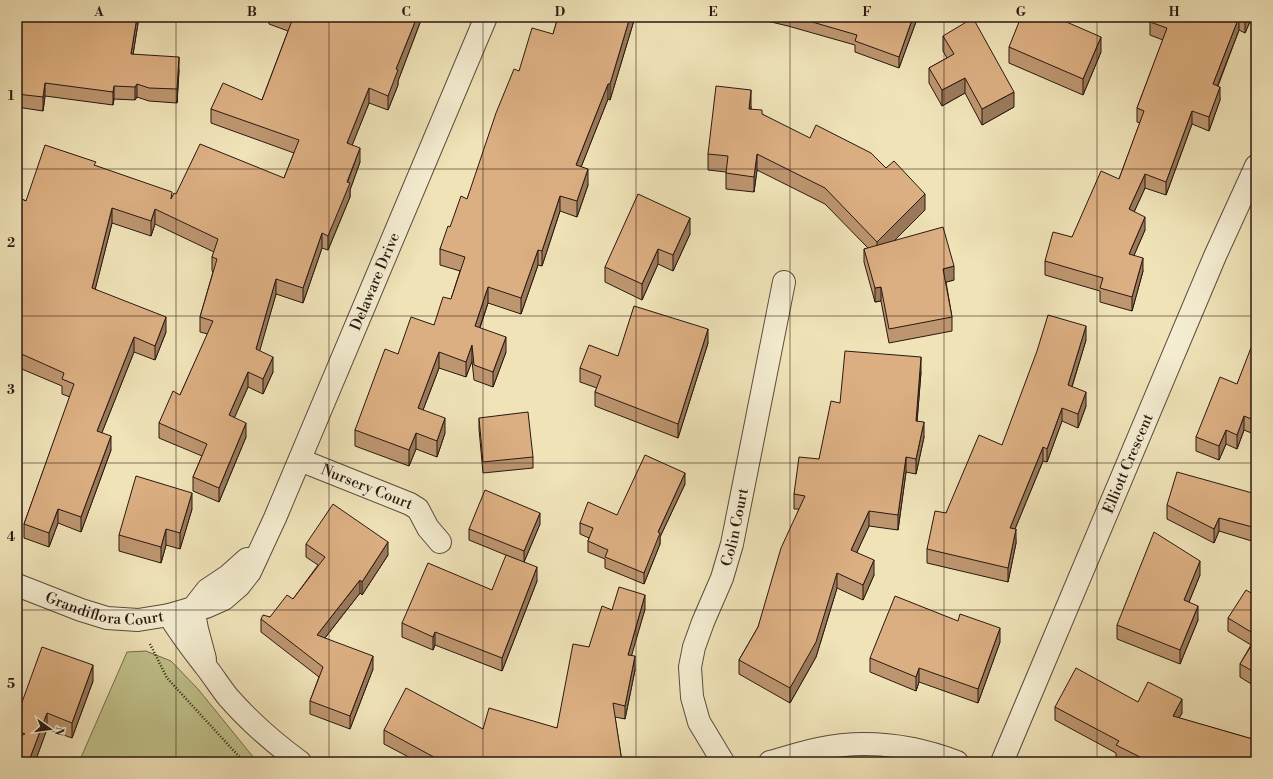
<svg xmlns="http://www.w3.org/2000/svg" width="1273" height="779" font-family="'Libre Bodoni',serif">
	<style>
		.green { fill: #c0c18a; stroke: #746c4e }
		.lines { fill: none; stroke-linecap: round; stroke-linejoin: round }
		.minor-casing { stroke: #5b4b3b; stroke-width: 24 }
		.path { stroke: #291811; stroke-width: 2.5; stroke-dasharray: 1 2; stroke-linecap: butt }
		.minor { stroke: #f5edd1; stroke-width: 22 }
		.wall { fill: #bd9670; stroke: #291811 }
		.shaded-wall { fill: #9a7a5b; stroke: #291811 }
		.building { fill: #dcaf82; stroke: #291811 }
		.grid { fill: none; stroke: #291811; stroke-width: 1; stroke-opacity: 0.55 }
		.labels { text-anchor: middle; stroke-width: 3; stroke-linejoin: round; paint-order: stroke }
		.street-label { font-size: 15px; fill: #291811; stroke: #f5edd1 }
		.neatline { fill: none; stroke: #291811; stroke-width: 1.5 }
		.grid-label { font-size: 13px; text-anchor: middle; font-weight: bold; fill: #291811 }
	</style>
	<rect width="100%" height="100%" fill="#f0e3b8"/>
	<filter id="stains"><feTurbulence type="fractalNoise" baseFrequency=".005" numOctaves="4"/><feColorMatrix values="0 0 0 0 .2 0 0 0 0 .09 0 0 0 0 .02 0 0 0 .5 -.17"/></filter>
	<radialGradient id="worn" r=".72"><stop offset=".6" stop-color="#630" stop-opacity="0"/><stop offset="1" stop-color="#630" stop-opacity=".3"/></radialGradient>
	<path class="green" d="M146,651L171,661L198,689L254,758L259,762H79L127,652Z"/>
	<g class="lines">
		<g class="minor-casing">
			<g id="minor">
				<path id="s1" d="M300,460L410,504L418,509L428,528L440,542"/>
				<path id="s2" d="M17,585L81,610L107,618L138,620L169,615L193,608L206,607L224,599L239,586L250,572L275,518L486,17"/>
				<path d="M193,608L207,590L228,576L247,559"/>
				<path d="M193,608L197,629L205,659"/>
				<path d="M169,615C180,634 193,650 206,667C214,677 220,687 228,697C250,722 274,743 300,762"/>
				<path id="s3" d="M723,762L699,722L692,697L690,667L694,647L703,622L722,578L732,544L784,282"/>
				<path d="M770,762C786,758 802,752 818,749C865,739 912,745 957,762"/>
				<path id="s4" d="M1002,762L1215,256L1256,166"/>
			</g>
		</g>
		<path class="path" d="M150,644L167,678L244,762"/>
		<use href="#minor" class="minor"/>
	</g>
	<path class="wall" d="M17,17H139L133,54L179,70L177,103L149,101L137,97L135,100L114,99L113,105L45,96L43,111L17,107Z
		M269,17H428L426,22L421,20L398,81V85L388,110L369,103L352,145L360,162L350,190V197L328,250L322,248L303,303L276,294L259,351L273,372L263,394L248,387L234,418L246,437L219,502L193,491V477L202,456L159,438V423L180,395L208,334L200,332V317L213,272L212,271V257L214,252L155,224L151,236L112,223L95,289L166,332L155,360L134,352L102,432L111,450L81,532L58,523L49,547L24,538V524L70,397L62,394V386L17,367V197L26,201L96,166L172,198L176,194L284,178L294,153L211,123V109L262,100L288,31L269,24Z
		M558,17H635L610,100L608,99L581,167L588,185L577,217L560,211L542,266L538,265L521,314L488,303L480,328L506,352L493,387L474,380L472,361L466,377L439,368L423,410L445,433L437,457L416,449L409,466L355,446V430L398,354L434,325L451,299L460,271L440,265V249L450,227L467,199L519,71L553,34Z
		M750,17H917V19L899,68L855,52V45L788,26Z
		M1152,17H1252L1245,33L1239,30L1218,86L1220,100L1209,131L1192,124L1166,195L1145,188L1134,212L1145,230L1134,255L1143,271L1132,311L1100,302V291L1045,275V261L1072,237L1119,179L1140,123L1137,122V108L1163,40L1150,35V22Z
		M943,36L1014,107L982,125L965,93L942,106L929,83V68L947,58L943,51Z
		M1009,47L1101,52L1083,95L1009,63Z
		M751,106V109L762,114L925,210L895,240L954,280L946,282L952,317V331L889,343L881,301L875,302L864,262V249L868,248L825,204L757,170L754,192L726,189V172L708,170V154Z
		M690,234L673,271L658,264L642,300L605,282V267Z
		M1086,340L1072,387L1086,406L1078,428L1062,421L1047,462L1043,461L1015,529L1016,543L1008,582L927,563V549L946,513L1002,445Z
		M1256,341V435L1244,430L1237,449L1226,444L1219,460L1196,451V437L1237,384Z
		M708,343L678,438L595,406V392L597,388L580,382V368L618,356Z
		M921,372L917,421L924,437L916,474L906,472L898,530L869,526L857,552L874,575L863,600L837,588L816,657L790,703L739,674V660L758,627L799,509H794V494L819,459L840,403Z
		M479,418L533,457V468L483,473L479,429Z
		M685,484L660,537V544L644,584L605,568V559L588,552V541L589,538L580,534V523L617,515Z
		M1256,494V565L1255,564V542L1219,531L1214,543L1167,519V505Z
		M192,509L180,549L166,545L161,563L119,551V535Z
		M540,524L524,562L537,581L502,671L435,645L433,650L402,637V623L492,590L518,560L469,540V529Z
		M306,544L388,555L362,595L360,593L325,638L373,669L350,729L310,714V701L319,677L261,632V619L270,617L293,599L318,565L306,557Z
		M1200,575L1189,602L1198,620L1180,664L1117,639V625Z
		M1256,596V687L1240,677V664L1251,645L1228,631V618Z
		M645,609L631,655L635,670L625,719L615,717L622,762H418L384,744V730L557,728L589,647L612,610Z
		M1000,642L978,703L919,682L916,691L870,672V658Z
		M93,681L72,738L47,729L36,759L17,762V716Z
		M1138,702L1182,713L1179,718L1256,740V762H1124L1116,758V753L1055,720V707Z"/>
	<path class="shaded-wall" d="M137,17H139L131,67V54Z
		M417,17H421V20L398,81V85L388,110V96L396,69Z
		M630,17H635L610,100V84Z
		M913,17H917V19L899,68V57Z
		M1239,17V30L1213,97V84Z
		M1246,17H1252L1245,33V19Z
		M1101,37V52L1083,95V79Z
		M179,57V70L177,103V89Z
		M965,78V93L942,106V90Z
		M45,83V96L43,111V97Z
		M137,84V97L135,100V87Z
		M608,84V99L576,180V165Z
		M114,86V99L113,105V92Z
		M1220,87V100L1209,131V117Z
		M369,88V103L347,158V143Z
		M751,90V106L749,125V109Z
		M1014,92V107L982,125V109Z
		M1192,111V124L1166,195V182Z
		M360,148V162L350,190V197L328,250V236Z
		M757,154V170L754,192V177Z
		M588,169V185L577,217V201Z
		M1145,174V188L1129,223V209Z
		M925,194V210L877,258V242Z
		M560,196V211L542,266V251Z
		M112,208V223L92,302V288Z
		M155,209V224L151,236V221Z
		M1145,217V230L1129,267V254Z
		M690,218V234L673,271V255Z
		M322,233V248L303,303V288Z
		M658,249V264L642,300V284Z
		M538,250V265L521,314V298Z
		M1143,258V271L1132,311V297Z
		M954,266V280L943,283V269Z
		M276,279V294L256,364V349Z
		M488,287V303L475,341V326Z
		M881,287V301L875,302V288Z
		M166,317V332L155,360V346Z
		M1086,326V340L1068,399V385Z
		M708,329V343L678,438V424Z
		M134,337V352L97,445V431Z
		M506,337V352L493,387V372Z
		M472,345V361L466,377V362Z
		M439,352V368L418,423V408Z
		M273,357V372L263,394V379Z
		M921,357V372L916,435V421Z
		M248,372V387L229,430V415Z
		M1086,392V406L1078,428V414Z
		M1062,408V421L1047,462V449Z
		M1244,416V430L1237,449V435Z
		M445,418V433L437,457V441Z
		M924,422V437L916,474V459Z
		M246,423V437L219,502V488Z
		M1226,430V444L1219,460V446Z
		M416,433V449L409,466V450Z
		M111,436V450L81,532V517Z
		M1043,447V461L1010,541V528Z
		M906,457V472L898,530V515Z
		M685,473V484L660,537V544L644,584V573L658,532Z
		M192,493V509L180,549V533Z
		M58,509V523L49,547V533Z
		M869,511V526L851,565V550Z
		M540,513V524L524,562V551Z
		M1219,518V531L1214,543V529Z
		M166,529V545L161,563V547Z
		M1016,529V543L1008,582V568Z
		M388,542V555L362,595V582Z
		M874,560V575L863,600V585Z
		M1200,561V575L1184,614V600Z
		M537,567V581L502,671V658Z
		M837,573V588L816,657L790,703V688Z
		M360,580V593L317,648V635Z
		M645,595V609L628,668V655Z
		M1198,606V620L1180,664V650Z
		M1000,628V642L978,703V689Z
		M435,632V645L433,650V637Z
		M373,656V669L350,729V716Z
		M635,656V670L625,719V706Z
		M93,665V681L72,738V723Z
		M919,668V682L916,691V677Z
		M1182,699V713L1173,729V716Z
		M47,713V729L35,762L30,758Z"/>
	<path class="building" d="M17,17H137L131,54L179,57L177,89L149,88L137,84L135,87L114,86L113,92L45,83L43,97L17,94Z
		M290,17H417L396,69L398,70L388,96L369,88L347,143L360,148L347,182L350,183L328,236L322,233L303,288L276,279L256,349L273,357L263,379L248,372L229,415L246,423L219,488L193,477L207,444L159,423L173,391L180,395L213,321L200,317L217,259L212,257L218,239L155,209L151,221L112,208L92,288L166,317L155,346L134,337L97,431L111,436L81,517L58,509L49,533L24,524L74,384L62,379L64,373L17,352V197L26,201L45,145L96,162L94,165L172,192L171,199L174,193L176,194L200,144L284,178L299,140L211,109L223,83L262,100L293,18Z
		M558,17H630L610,84H608L576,165L588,169L577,201L560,196L542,251L538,250L521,298L488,287L475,326L506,337L493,372L474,365L472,345L466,362L439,352L418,408L445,418L437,441L416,433L409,450L355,430L385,349L398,354L411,317L434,325L443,297L451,299L465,257L440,249L448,226L450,227L461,196L467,199L496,113L514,69L519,71L532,28L553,34Z
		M795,17H913L899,57L855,41L857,35Z
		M1021,17H1055L1101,37L1083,79L1009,47Z
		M1152,17H1239L1213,84L1220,87L1209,117L1192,111L1166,182L1145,174L1129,209L1145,217L1129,254L1143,258L1132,297L1100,288L1103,278L1045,261L1053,232L1072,237L1101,171L1119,179L1144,111L1137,108L1167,28L1150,22Z
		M1240,17H1246L1245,19Z
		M973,18L1014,92L982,109L965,78L942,90L929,68L954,54L943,36Z
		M716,86L751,90L749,109L762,110V114L810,138L816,125L871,153L886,168L894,161L925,194L877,242L825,188L757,154L754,177L726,173L728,156L708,154Z
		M638,194L690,218L673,255L658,249L642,284L605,267Z
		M943,227L954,266L943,269L952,317L889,329L881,287L875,288L864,249Z
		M634,306L708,329L678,424L595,392L601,376L580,368L589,345L618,356Z
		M1048,315L1086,326L1068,385L1086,392L1078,414L1062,408L1047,449L1043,447L1010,528L1016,529L1008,568L927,549L935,511L946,513L979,435L1002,445L1037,351Z
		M1254,340L1256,341V421L1244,416L1237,435L1226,430L1219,446L1196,437L1220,377L1237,384Z
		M845,351L921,357L916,421L924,422L916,459L906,457L898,515L869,511L851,550L874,560L863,585L837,573L816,642L790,688L739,660L758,627L781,548L805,496L794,494L799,457L819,459L831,401L840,403Z
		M528,412L533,457L483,462L479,418Z
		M645,455L685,473L658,532L660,533L644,573L605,557L608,550L588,541L593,528L580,523L588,502L617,515Z
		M1177,472L1256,494V528L1219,518L1214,529L1167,505Z
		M136,476L192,493L180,533L166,529L161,547L119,535Z
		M485,490L540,513L524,551L469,529Z
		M333,504L388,542L362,582L360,580L317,635L373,656L350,716L310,701L323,667L261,619L263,615L270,617L287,595L293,599L325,557L306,544Z
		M1154,532L1200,561L1184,600L1198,606L1180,650L1117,625Z
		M1256,539V551L1255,550V542Z
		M506,555L537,567L502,658L435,632L433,637L402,623L428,563L492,590Z
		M619,587L645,595L628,655L635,656L625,706L613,703L622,762H443L384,730L406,688L483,729L489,708L557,728L573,644L589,647L602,606L612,610Z
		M1246,590L1256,596V635L1228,618Z
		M895,596L958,621L960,614L1000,628L978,689L919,668L916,677L870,658Z
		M1256,638V673L1240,664Z
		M42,647L93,665L72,723L47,713L30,758L55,762H17V737L25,734L17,730V716Z
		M1076,668L1138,702L1148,682L1182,699L1173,716L1256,740V739V762H1150L1116,745L1119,741L1055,707Z"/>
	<path class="grid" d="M176,17V762M329,17V762M483,17V762M636,17V762M790,17V762M944,17V762M1097,17V762M17,169H1256M17,316H1256M17,463H1256M17,610H1256"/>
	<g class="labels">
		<g class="street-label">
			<text dy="5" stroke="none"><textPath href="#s2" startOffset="570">Delaware Drive</textPath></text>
			<text dy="5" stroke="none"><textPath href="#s4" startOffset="324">Elliott Crescent</textPath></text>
			<text dy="5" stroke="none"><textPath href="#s1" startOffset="72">Nursery Court</textPath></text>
			<text dy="5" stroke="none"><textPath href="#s3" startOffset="250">Colin Court</textPath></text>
			<text dy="5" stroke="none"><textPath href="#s2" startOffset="92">Grandiflora Court</textPath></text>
		</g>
	</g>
	<rect width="1273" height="779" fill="none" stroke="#f0e3b8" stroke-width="44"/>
	<g transform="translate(50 729) rotate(104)" stroke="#f5edd1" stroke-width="3" paint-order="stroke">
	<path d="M0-3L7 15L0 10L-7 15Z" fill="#291811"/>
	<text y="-6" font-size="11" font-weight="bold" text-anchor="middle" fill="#291811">N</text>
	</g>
	<rect x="22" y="22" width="1229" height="735" class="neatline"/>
	<g class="grid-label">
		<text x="99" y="16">A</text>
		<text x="252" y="16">B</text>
		<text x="406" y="16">C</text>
		<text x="560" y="16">D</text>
		<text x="713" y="16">E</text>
		<text x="867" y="16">F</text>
		<text x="1021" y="16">G</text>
		<text x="1174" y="16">H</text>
		<text x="11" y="100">1</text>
		<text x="11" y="247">2</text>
		<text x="11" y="394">3</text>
		<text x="11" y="541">4</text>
		<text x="11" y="688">5</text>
	</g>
	<rect width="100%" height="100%" filter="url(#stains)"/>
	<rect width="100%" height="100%" fill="url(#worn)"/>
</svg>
